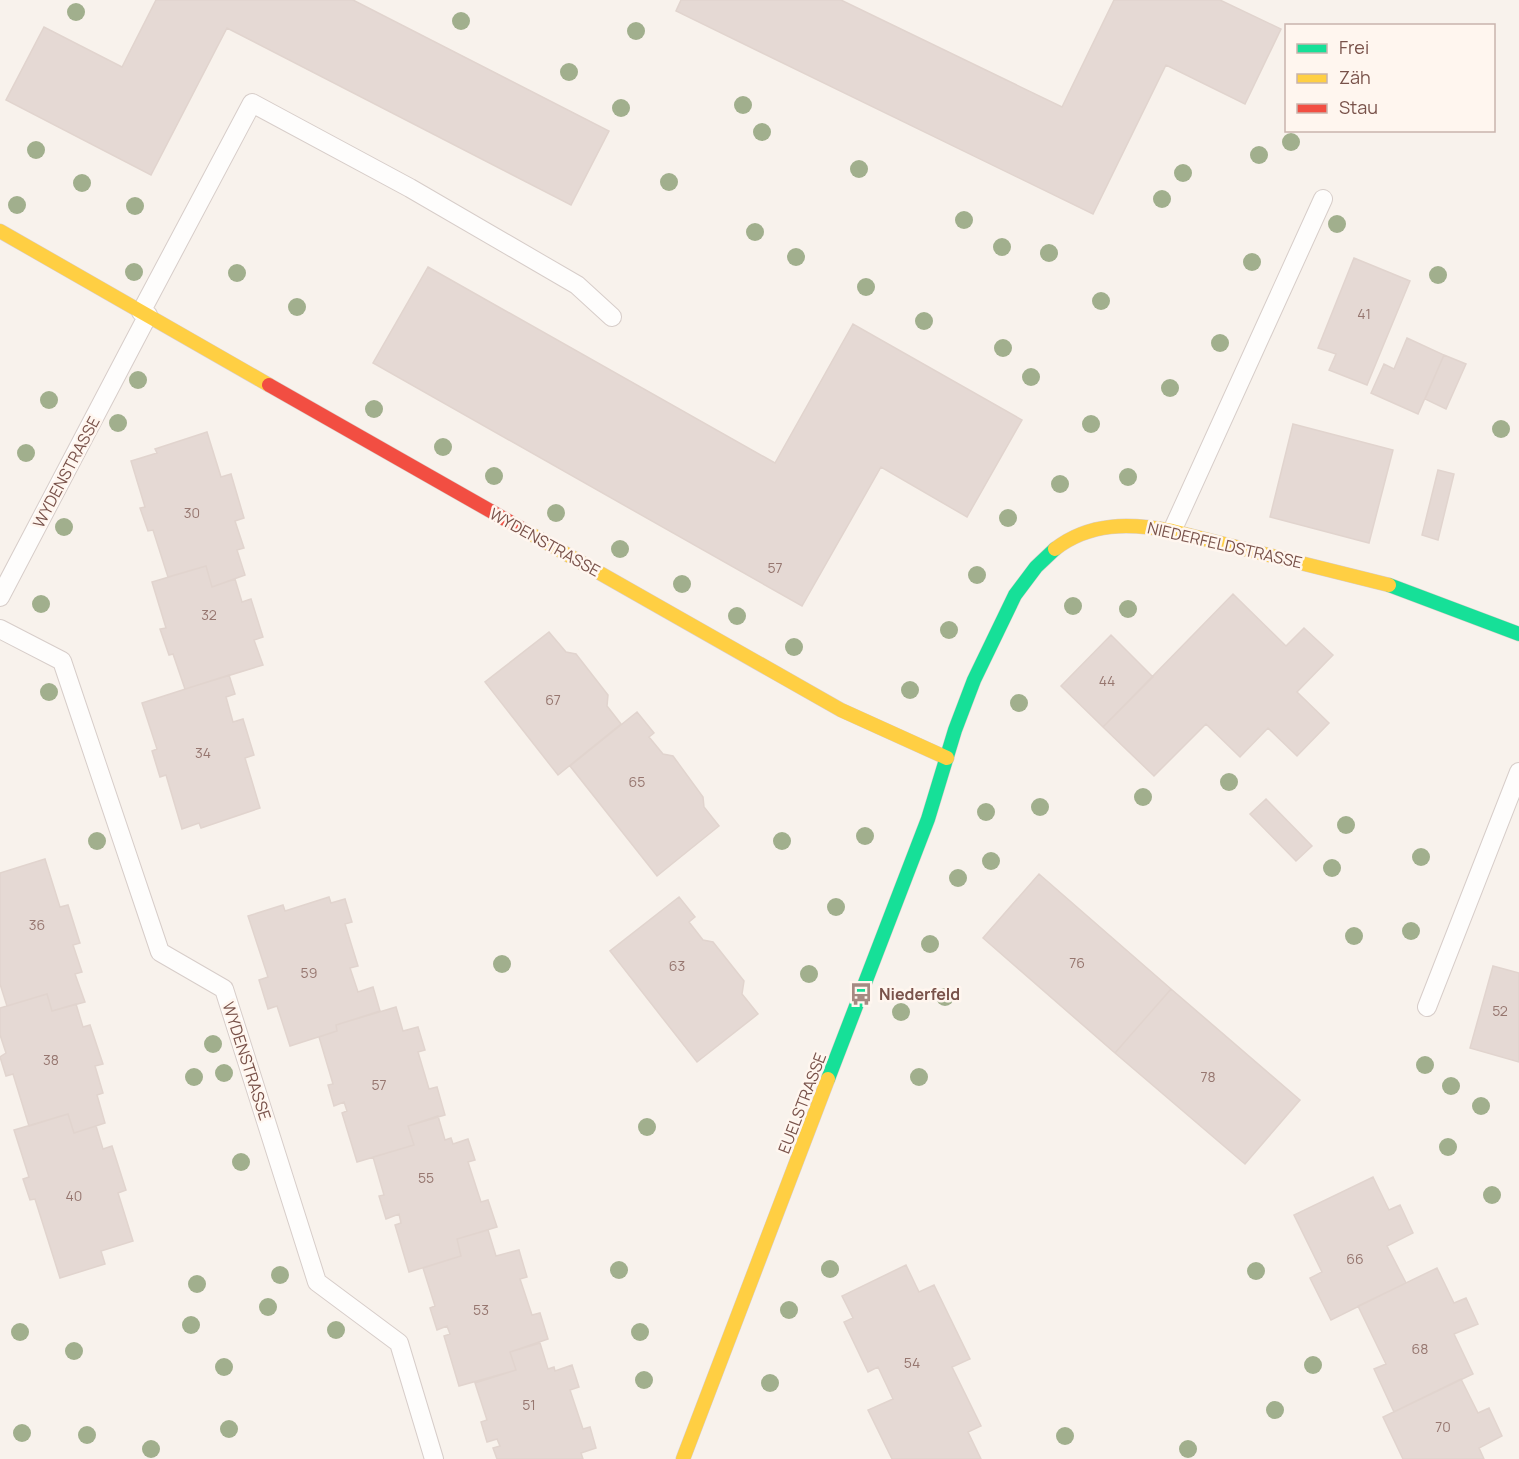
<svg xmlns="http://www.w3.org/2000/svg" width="1519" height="1459" font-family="Manrope,sans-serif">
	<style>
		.building { fill: #e5d9d4; stroke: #e1d4ce; stroke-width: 1.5 }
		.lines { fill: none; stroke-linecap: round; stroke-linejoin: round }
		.lane-casing { stroke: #d7cdc9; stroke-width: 20 }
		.fast-casing { stroke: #d9ceca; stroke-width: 15 }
		.slow-casing { stroke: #d9ceca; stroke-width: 15 }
		.jam-casing { stroke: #d9ceca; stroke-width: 15 }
		.lane { stroke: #fefdfc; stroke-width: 18 }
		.fast { stroke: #16e098; stroke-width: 14 }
		.slow { stroke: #ffcf43; stroke-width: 14 }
		.jam { stroke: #f24e42; stroke-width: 14 }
		.tree { fill: #a1af8d }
		.labels { text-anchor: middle; stroke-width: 5; stroke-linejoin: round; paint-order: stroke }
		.number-label { font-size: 14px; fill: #96766f }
		.street-label { font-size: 16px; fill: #79524a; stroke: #fff6ef }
		.poi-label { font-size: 16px; font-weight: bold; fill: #79524a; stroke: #fff6ef; text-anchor: start }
	</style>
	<rect width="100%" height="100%" fill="#f8f2ec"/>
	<path class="building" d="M156,0H353L609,131L571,205L227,28L151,175L6,100L44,27L122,67Z
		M681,0H841L1062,107L1114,0H1220L1281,29L1245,104L1166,65L1093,214L676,11Z
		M1354,258L1410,281L1367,385L1329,370L1336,354L1318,348Z
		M428,267L775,463L853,324L1022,420L967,517L881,467L802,606L373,363Z
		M1407,338L1444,355L1418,414L1371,393L1384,364L1394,369Z
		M1444,355L1466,364L1446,409L1425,399Z
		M1293,424L1393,450L1369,543L1270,517Z
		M207,432L221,477L231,474L244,518L235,521L244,548L237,550L245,575L212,587L206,566L168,577L153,530L148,531L140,508L145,507L131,461L157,453L155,449Z
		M1438,470L1454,474L1438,540L1422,535Z
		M206,566L212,587L235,579L242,602L251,599L263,637L254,640L263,665L185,689L173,654L169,655L160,629L166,628L152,582Z
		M1233,594L1286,646L1304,628L1333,655L1297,692L1329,723L1297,756L1268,728L1240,757L1206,724L1154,776L1103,727Z
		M549,632L566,652L576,654L608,695L607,706L621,724L558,775L485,682Z
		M1111,635L1153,677L1103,727L1061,686Z
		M229,675L235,694L226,697L233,722L243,719L254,755L245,758L260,808L201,828L199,823L182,829L166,775L160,777L152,751L157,749L142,703Z
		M637,712L654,733L649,737L663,754L673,756L703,797L704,807L719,826L657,876L570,766Z
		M1266,799L1312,846L1296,861L1250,814Z
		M45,859L60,907L68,905L80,943L73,945L82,972L75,974L85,1002L52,1011L47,994L7,1006L0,984V873Z
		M1039,874L1171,989L1115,1053L983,938Z
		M329,897L331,903L345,899L352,922L345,924L358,966L350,968L358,992L373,987L380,1011L336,1025L337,1031L290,1046L277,1006L268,1009L259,980L268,977L248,916L283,905L285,911Z
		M679,897L695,917L689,922L703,940L713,942L744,981L742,994L758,1014L697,1062L610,951Z
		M1493,966L1519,973V1062L1470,1048Z
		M1171,989L1300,1100L1245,1164L1115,1053Z
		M47,994L52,1011L76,1004L83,1027L90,1025L103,1064L95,1066L103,1093L97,1095L105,1123L74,1133L68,1114L29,1126L13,1074L6,1076L0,1057L6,1053L0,1035V1008Z
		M396,1007L403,1031L418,1027L425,1050L418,1052L429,1089L437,1087L445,1115L408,1126L414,1145L357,1162L342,1113L347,1111L344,1102L334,1106L328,1085L333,1084L319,1037L337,1031L336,1025Z
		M68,1114L74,1133L96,1126L103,1149L112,1146L126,1190L118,1193L133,1241L101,1251L105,1264L60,1278L35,1199L30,1200L23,1179L29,1177L14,1130Z
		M438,1116L445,1140L451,1138L453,1144L468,1139L475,1160L468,1162L481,1202L488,1200L497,1227L457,1239L461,1256L409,1272L395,1225L401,1223L399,1214L386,1219L379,1196L384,1195L373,1157L414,1145L408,1126Z
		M1373,1177L1389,1210L1400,1205L1413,1233L1387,1246L1406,1283L1331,1320L1310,1278L1322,1272L1294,1215Z
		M488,1230L496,1256L519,1250L527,1277L520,1279L532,1315L540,1313L548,1339L510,1352L516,1370L459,1386L444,1336L450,1334L447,1326L437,1330L430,1308L435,1306L423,1268L461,1256L457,1239Z
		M906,1265L919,1292L934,1285L970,1359L952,1367L981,1426L968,1432L981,1459H892L868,1410L893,1399L878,1367L868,1372L844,1322L853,1318L842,1296Z
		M1437,1268L1454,1303L1466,1298L1478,1324L1454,1334L1473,1374L1394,1412L1374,1369L1386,1364L1358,1306Z
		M540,1343L548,1369L554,1367L555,1371L572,1365L579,1387L570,1390L583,1429L590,1427L596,1448L581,1453L583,1459H497L493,1448L500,1446L497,1439L487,1442L481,1422L487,1420L475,1383L516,1370L510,1352Z
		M1461,1379L1478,1413L1489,1408L1502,1436L1479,1448L1484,1459H1403L1383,1417Z"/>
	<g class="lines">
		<g class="lane-casing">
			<path id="lane" d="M141,312L252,103L410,188L577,285L612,317
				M1172,531L1323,199
				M0,597L148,315
				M0,629L62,661L160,952L224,989L317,1282L399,1343L434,1459
				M1427,1007L1519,772"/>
		</g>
		<g class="fast-casing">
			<path id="fast" d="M1389,585L1519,634
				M828,1079L928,819L955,730L974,680L1015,595L1036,567L1055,549"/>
		</g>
		<g class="slow-casing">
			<path id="slow" d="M0,231L269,385
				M524,530L841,710L947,758
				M1055,549C1090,522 1130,523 1172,531L1389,585
				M683,1459L828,1079"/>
		</g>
		<g class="jam-casing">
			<path id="jam" d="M269,385L524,530"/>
		</g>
		<use href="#lane" class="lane"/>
		<use href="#fast" class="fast"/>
		<use href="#slow" class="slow"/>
		<use href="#jam" class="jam"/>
	</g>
	<g class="tree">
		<circle cx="76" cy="12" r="9"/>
		<circle cx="461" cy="21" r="9"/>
		<circle cx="636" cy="31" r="9"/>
		<circle cx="569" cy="72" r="9"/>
		<circle cx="743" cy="105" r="9"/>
		<circle cx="621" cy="108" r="9"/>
		<circle cx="762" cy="132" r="9"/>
		<circle cx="1291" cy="142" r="9"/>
		<circle cx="36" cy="150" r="9"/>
		<circle cx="1259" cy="155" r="9"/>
		<circle cx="859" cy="169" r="9"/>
		<circle cx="1183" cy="173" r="9"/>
		<circle cx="669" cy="182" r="9"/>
		<circle cx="82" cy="183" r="9"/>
		<circle cx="1162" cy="199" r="9"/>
		<circle cx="17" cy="205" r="9"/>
		<circle cx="135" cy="206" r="9"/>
		<circle cx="964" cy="220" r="9"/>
		<circle cx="1337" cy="224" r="9"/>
		<circle cx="755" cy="232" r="9"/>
		<circle cx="1002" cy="247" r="9"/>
		<circle cx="1049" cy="253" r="9"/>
		<circle cx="796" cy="257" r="9"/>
		<circle cx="1252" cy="262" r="9"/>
		<circle cx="134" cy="272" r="9"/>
		<circle cx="237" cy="273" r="9"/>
		<circle cx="1438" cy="275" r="9"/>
		<circle cx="866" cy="287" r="9"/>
		<circle cx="1101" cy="301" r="9"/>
		<circle cx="297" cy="307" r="9"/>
		<circle cx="924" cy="321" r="9"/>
		<circle cx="1220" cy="343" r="9"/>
		<circle cx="1003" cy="348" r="9"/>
		<circle cx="1031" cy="377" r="9"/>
		<circle cx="138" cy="380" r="9"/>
		<circle cx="1170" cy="388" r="9"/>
		<circle cx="49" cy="400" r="9"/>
		<circle cx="374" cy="409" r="9"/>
		<circle cx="118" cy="423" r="9"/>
		<circle cx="1091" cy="424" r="9"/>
		<circle cx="1501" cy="429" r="9"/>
		<circle cx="443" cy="447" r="9"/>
		<circle cx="26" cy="453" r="9"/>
		<circle cx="494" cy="476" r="9"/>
		<circle cx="1128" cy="477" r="9"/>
		<circle cx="1060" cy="484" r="9"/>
		<circle cx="556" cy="513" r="9"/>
		<circle cx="1008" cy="518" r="9"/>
		<circle cx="64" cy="527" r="9"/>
		<circle cx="620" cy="549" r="9"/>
		<circle cx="977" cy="575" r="9"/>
		<circle cx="682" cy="584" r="9"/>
		<circle cx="41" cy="604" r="9"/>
		<circle cx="1073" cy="606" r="9"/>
		<circle cx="1128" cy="609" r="9"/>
		<circle cx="737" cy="616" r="9"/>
		<circle cx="949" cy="630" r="9"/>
		<circle cx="794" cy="647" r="9"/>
		<circle cx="910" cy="690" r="9"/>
		<circle cx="49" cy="692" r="9"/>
		<circle cx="1019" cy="703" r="9"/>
		<circle cx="1229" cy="782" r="9"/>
		<circle cx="1143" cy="797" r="9"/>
		<circle cx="1040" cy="807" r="9"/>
		<circle cx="986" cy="812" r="9"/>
		<circle cx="1346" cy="825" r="9"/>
		<circle cx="865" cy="836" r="9"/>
		<circle cx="97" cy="841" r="9"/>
		<circle cx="782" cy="841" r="9"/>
		<circle cx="1421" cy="857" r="9"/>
		<circle cx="991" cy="861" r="9"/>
		<circle cx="1332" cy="868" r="9"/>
		<circle cx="958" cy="878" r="9"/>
		<circle cx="836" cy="907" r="9"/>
		<circle cx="1411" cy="931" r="9"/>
		<circle cx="1354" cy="936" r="9"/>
		<circle cx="930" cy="944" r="9"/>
		<circle cx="502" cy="964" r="9"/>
		<circle cx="809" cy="974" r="9"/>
		<circle cx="945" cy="997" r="9"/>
		<circle cx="901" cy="1012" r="9"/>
		<circle cx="213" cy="1044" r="9"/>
		<circle cx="1425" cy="1065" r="9"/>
		<circle cx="224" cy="1073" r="9"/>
		<circle cx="194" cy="1077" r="9"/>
		<circle cx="919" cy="1077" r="9"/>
		<circle cx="1451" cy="1086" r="9"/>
		<circle cx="1481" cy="1106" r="9"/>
		<circle cx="647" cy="1127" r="9"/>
		<circle cx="1448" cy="1147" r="9"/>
		<circle cx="241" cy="1162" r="9"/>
		<circle cx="1492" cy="1195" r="9"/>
		<circle cx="830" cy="1269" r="9"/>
		<circle cx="619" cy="1270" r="9"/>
		<circle cx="1256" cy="1271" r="9"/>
		<circle cx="280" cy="1275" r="9"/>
		<circle cx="197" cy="1284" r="9"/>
		<circle cx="268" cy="1307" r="9"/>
		<circle cx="789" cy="1310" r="9"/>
		<circle cx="191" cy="1325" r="9"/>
		<circle cx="336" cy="1330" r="9"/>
		<circle cx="20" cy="1332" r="9"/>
		<circle cx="640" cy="1332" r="9"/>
		<circle cx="74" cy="1351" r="9"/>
		<circle cx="1313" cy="1365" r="9"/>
		<circle cx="224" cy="1367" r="9"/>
		<circle cx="644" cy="1380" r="9"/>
		<circle cx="770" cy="1383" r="9"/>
		<circle cx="1275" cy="1410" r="9"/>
		<circle cx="229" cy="1429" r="9"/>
		<circle cx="22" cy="1433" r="9"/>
		<circle cx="87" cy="1435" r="9"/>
		<circle cx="1065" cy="1436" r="9"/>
		<circle cx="151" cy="1449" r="9"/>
		<circle cx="1188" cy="1449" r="9"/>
	</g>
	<defs>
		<g id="bus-bare" transform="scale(1.8)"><path d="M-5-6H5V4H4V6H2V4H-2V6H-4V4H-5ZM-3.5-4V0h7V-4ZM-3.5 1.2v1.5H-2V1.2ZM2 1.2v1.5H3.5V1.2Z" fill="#a58a83" stroke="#fff6ef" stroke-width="2.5" paint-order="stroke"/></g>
	</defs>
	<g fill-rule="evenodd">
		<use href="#bus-bare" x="861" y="994"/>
	</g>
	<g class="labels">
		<g class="number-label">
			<text x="1364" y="319">41</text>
			<text x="192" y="518">30</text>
			<text x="775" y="573">57</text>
			<text x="209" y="620">32</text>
			<text x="1107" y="686">44</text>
			<text x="553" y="705">67</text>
			<text x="203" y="758">34</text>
			<text x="637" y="787">65</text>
			<text x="37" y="930">36</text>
			<text x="1077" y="968">76</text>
			<text x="677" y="971">63</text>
			<text x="309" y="978">59</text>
			<text x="1500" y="1016">52</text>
			<text x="51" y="1065">38</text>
			<text x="1208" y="1082">78</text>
			<text x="379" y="1090">57</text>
			<text x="426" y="1183">55</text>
			<text x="74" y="1201">40</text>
			<text x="1355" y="1264">66</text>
			<text x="481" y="1315">53</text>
			<text x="1420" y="1354">68</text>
			<text x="912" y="1368">54</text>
			<text x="529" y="1410">51</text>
			<text x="1443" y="1432">70</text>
		</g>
		<g class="street-label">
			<text transform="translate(66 472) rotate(-62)" y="6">WYDENSTRASSE</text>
			<text transform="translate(545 542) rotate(29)" y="6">WYDENSTRASSE</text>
			<text transform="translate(1225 545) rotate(13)" y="6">NIEDERFELDSTRASSE</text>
			<text transform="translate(247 1061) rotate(72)" y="6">WYDENSTRASSE</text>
			<text transform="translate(802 1103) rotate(-69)" y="6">EUELSTRASSE</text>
		</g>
		<g class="poi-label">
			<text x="879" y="1000">Niederfeld</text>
		</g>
	</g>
	<rect x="1285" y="24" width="210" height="108" fill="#fff6ef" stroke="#c9b4ad" stroke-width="1.5"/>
	<rect x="1297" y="44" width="30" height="9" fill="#16e098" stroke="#c9b4ad" stroke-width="1.5"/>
	<text x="1339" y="54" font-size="18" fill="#79524a">Frei</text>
	<rect x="1297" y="74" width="30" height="9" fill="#ffcf43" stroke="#c9b4ad" stroke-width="1.5"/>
	<text x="1339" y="84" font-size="18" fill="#79524a">Zäh</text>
	<rect x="1297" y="104" width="30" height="9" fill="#f24e42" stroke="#c9b4ad" stroke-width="1.5"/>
	<text x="1339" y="114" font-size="18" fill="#79524a">Stau</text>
</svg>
